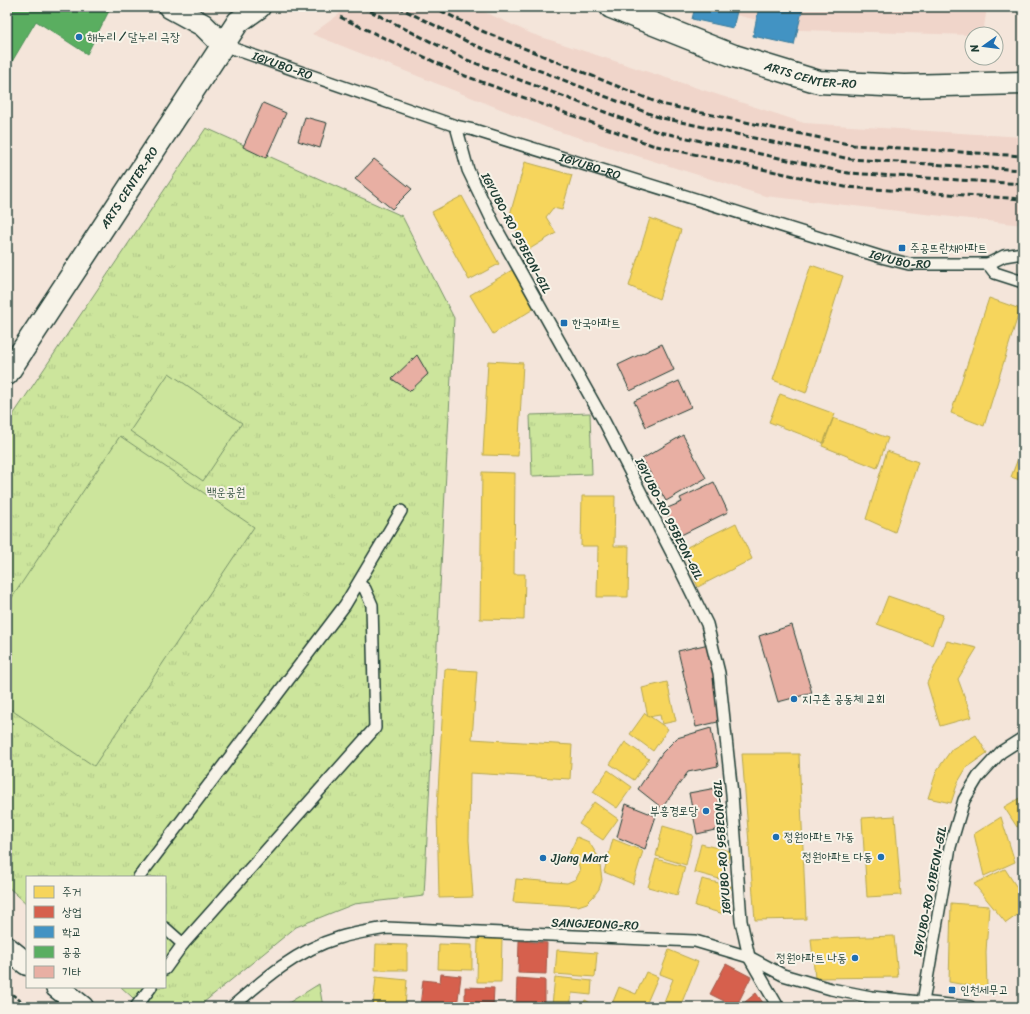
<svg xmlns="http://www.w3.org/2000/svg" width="1030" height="1014" font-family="Sriracha,'Poor Story',sans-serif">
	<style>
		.built { fill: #f0d5ca }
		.grass { fill: url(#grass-tufts); stroke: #769168 }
		.pitch { fill: #cce59c; stroke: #769168 }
		.homes { fill: #f6d55c; stroke: #b6a750 }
		.shops { fill: #d6604d; stroke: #9f5646 }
		.schools { fill: #4393c3; stroke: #387998 }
		.public { fill: #5aae61; stroke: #488c54 }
		.building { fill: #e8afa3; stroke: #1f3d34 }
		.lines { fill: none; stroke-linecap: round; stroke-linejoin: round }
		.lane-casing { stroke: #1f3d34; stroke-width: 14 }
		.street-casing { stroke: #1f3d34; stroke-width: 25 }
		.secondary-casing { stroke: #1f3d34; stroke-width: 25 }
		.path { stroke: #1f3d34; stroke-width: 2.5; stroke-dasharray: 4 3; stroke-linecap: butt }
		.lane { stroke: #f7f3e8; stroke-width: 11 }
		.street { stroke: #f7f3e8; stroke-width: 22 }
		.secondary { stroke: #f7f3e8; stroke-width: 22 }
		.rail { stroke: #1f3d34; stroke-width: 3; stroke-dasharray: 6 3; stroke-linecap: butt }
		.poi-dot { fill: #1f6fb2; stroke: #f7f3e8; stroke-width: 1.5 }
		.labels { text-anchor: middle; stroke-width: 4; stroke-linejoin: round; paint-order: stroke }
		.poi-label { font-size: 12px; fill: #1f3d34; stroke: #f7f3e8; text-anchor: start }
		.street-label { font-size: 12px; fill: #1f3d34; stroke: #f7f3e8 }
		.park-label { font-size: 12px; fill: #395644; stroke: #f7f3e8 }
	</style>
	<defs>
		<pattern id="grass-tufts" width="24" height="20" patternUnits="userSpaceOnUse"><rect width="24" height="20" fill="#cce59c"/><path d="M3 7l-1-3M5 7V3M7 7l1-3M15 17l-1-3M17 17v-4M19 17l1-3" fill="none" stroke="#afc587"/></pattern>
	</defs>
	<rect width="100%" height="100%" fill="#f4e5da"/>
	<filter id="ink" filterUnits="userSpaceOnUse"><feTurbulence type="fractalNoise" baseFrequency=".025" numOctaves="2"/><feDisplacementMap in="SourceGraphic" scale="8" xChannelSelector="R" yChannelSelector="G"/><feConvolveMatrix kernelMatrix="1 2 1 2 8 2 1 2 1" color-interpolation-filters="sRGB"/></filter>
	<g filter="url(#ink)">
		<path class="built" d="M349,7H474L532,34L804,123L1023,137V225L765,196L548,128L312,34Z
			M702,7H987L983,34L972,35L800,30Z"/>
		<path class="grass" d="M206,128L402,216L454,318L424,896L354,904L296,927L198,1007H143L121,987H165V877H27V904L7,886V424Z
			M590,413L592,474L532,476L530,415Z
			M319,984L323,1007H282Z"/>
		<path class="pitch" d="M169,373L242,423L203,481L130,431Z
			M120,436L254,527L94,766L7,707V605Z"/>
		<path class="homes" d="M525,162L572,175L562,210L553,208L546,217L556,233L528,250L509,218Z
			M462,196L499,264L469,280L432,212Z
			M650,218L681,230L659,299L629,286Z
			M811,265L843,276L806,393L773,380Z
			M512,270L535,308L493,334L470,295Z
			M989,298L1020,309L984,426L951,413Z
			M488,361L523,363L518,456L483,455Z
			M780,394L835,414L824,443L769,422Z
			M833,418L888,438L877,468L822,446Z
			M1022,448L1023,449V481L1011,477Z
			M887,451L918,462L895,532L866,519Z
			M482,472L515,473L514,574H525L524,620L480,619Z
			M582,496H615L614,546H629L628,597H597L598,546H581Z
			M736,523L752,559L698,587L681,550Z
			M888,596L943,615L932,645L877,624Z
			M947,641L977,648L958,679L972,717L940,726L927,683Z
			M445,669L477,671L472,739L572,745L570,779L470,773L469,840L473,897L439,898L437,809Z
			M667,682L676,721L662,724L660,715L648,717L642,688Z
			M645,713L668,729L653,751L630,734Z
			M976,735L987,753L967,767L958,782L951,803L928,798L937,770L952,749Z
			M625,742L649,759L634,780L610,764Z
			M742,754H799L806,919L755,920Z
			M608,770L632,787L617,808L593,792Z
			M1023,796V824L1017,827L1004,807Z
			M594,802L618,819L603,840L579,824Z
			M895,816L901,895L867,897L862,818Z
			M1001,817L1015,862L984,876L974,834Z
			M663,826L693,835L686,865L656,856Z
			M577,837L589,842L599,858L602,880L599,889L593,897L587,903L578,906L513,902L516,879L567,883L576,879L580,871L579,866L573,855L569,854Z
			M613,839L643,851L633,884L604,872Z
			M701,844L730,851L723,880L694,872Z
			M656,859L685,867L677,895L648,887Z
			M1005,869L1023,897V911L1006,923L974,884Z
			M702,879L731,886L724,914L695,906Z
			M951,903L989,906L986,952L987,989L949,982Z
			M894,936L898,977L815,978L811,939Z
			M478,938H502L501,982H477Z
			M376,944L407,945V970H375Z
			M439,944L472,945V970L438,969Z
			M557,950L597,953L595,977L555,974Z
			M669,950L698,962L680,1007H662L673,979L660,974Z
			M646,972L658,977L645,1007H618L612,1004L619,987L636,994Z
			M376,977L407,980L405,1007L373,1006Z
			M555,977L592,981L591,995L572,993L570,1007L552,1005Z
			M585,1000L598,1007H582Z"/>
		<path class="shops" d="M519,941L547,943L546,974L518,973Z
			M726,964L751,977L736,1007L710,994Z
			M441,974L461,976L457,1007L420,1006L423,980L440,982Z
			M517,978L545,980V1007H516Z
			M465,987L494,988L493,1007H465Z
			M756,993L766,1007H739Z"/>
		<path class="schools" d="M695,7H738L733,28L692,19Z
			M759,7H803L794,45L753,36Z"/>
		<path class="public" d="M7,7H111L87,54L36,21L7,70Z"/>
		<path class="building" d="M263,103L286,113L266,158L243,147Z
			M305,117L327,123L320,148L298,141Z
			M374,159L412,189L392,209L355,179Z
			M662,344L674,370L630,391L618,365Z
			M417,355L428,374L410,391L392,379Z
			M679,381L691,407L646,427L634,401Z
			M683,435L706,478L666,501L642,459Z
			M714,482L728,512L677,537L665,509L682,502L680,498Z
			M792,625L812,693L778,702L759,636Z
			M709,644L718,685L714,686L722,721L696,727L678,651Z
			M711,728L718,766L688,772L662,808L638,789L662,753L677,738Z
			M716,788L724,828L697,834L689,793Z
			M626,804L656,816L645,849L617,837Z"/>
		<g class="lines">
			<g class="lane-casing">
				<g id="lane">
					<path id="s1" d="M223,45L456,126L474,130L881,257L909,264H988L1004,256L1023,253"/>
					<path d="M456,126L468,170L495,226L605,423L677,563L707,624L719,673L732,794L741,921L749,957L778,1007"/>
					<path d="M988,264L995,273L1023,282"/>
					<path d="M139,877L345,605L401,511"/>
					<path d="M165,928L183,944L165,969"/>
					<path d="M183,944L375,728L372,605L365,589L359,584"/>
					<path d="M136,1007L151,987"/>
					<path d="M232,1007C263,980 297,950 338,938C353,933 370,931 386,928L695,941L749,957L783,975L831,989L871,997L970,1007"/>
					<path d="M920,1007L923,1002L950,847L964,800L978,777L1001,752L1023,738"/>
				</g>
			</g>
			<g class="street-casing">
				<path id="street" d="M170,7L203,25L223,45"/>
			</g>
			<g class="secondary-casing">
				<g id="secondary">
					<path id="s2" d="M611,7L734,56L819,82L905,86L1023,83"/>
					<path id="s3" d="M7,374L238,22L259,7"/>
					<path d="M7,948L27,964"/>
					<path d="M57,987L82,1007"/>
				</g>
			</g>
			<path class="path" d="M7,990L28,1007"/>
			<use href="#lane" class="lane"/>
			<use href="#street" class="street"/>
			<use href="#secondary" class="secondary"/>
			<path class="rail" d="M362,7L467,60L655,131L848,173L1023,184
				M398,7L474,45L658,117L850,159L1023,170
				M433,7L482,31L661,104L853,145L1023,156
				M340,17L460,74L652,145L845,187L1023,199"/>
		</g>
	</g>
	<g class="poi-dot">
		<circle cx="79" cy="37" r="4"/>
		<rect x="898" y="244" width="8" height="8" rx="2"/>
		<rect x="560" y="319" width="8" height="8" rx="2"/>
		<circle cx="794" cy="699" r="4"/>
		<circle cx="706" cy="811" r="4"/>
		<circle cx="776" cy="837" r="4"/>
		<circle cx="881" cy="857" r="4"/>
		<circle cx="543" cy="858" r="4"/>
		<circle cx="855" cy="958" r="4"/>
		<rect x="948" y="986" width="8" height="8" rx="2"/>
	</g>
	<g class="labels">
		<g class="poi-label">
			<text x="87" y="41">해누리 / 달누리 극장</text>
			<text x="910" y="252">주공뜨란채아파트</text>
			<text x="572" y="327">한국아파트</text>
			<text x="802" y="703">지구촌 공동체 교회</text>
			<text x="698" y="815" text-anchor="end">부흥경로당</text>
			<text x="784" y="841">정원아파트 가동</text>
			<text x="873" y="861" text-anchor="end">정원아파트 다동</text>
			<text x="551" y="862">Jjang Mart</text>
			<text x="847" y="962" text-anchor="end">정원아파트 나동</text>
			<text x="960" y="994">인천세무고</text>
		</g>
		<g class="street-label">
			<text dy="4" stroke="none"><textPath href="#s1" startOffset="63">IGYUBO-RO</textPath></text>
			<text dy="4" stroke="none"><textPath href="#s2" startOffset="212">ARTS CENTER-RO</textPath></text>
			<text dy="4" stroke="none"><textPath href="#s1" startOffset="387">IGYUBO-RO</textPath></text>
			<text dy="4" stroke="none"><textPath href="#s3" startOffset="223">ARTS CENTER-RO</textPath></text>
			<text transform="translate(516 233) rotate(62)" y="4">IGYUBO-RO 95BEON-GIL</text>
			<text dy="4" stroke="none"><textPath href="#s1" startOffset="711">IGYUBO-RO</textPath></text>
			<text transform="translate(669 519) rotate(63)" y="4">IGYUBO-RO 95BEON-GIL</text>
			<text transform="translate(722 847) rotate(-94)" y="4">IGYUBO-RO 95BEON-GIL</text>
			<text transform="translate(930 891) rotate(-79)" y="4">IGYUBO-RO 61BEON-GIL</text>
			<text transform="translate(595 924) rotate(2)" y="4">SANGJEONG-RO</text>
		</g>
		<g class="park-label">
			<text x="226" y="496">백운공원</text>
		</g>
	</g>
	<rect width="1030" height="1014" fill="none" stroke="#f7f3e8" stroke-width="24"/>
	<rect x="12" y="12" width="1006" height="990" fill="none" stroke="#1f3d34" stroke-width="1.5" filter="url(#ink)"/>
	<rect x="26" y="876" width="140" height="112" fill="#f7f3e8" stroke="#a1aaa0"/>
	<rect x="34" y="886" width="20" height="12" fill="#f6d55c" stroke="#a1aaa0"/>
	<text x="62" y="896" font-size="12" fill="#1f3d34">주거</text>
	<rect x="34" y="906" width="20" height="12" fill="#d6604d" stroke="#a1aaa0"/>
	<text x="62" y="916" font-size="12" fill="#1f3d34">상업</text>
	<rect x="34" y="926" width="20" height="12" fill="#4393c3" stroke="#a1aaa0"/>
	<text x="62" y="936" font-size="12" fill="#1f3d34">학교</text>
	<rect x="34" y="946" width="20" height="12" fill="#5aae61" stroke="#a1aaa0"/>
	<text x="62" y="956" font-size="12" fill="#1f3d34">공공</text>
	<rect x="34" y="966" width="20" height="12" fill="#e8afa3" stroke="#a1aaa0"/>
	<text x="62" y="976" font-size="12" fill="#1f3d34">기타</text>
	<g transform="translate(984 46) rotate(256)"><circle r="19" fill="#f7f3e8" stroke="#a1aaa0"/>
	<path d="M0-3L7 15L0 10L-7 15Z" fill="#1f6fb2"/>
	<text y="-6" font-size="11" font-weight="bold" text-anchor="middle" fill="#1f3d34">N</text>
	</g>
</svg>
